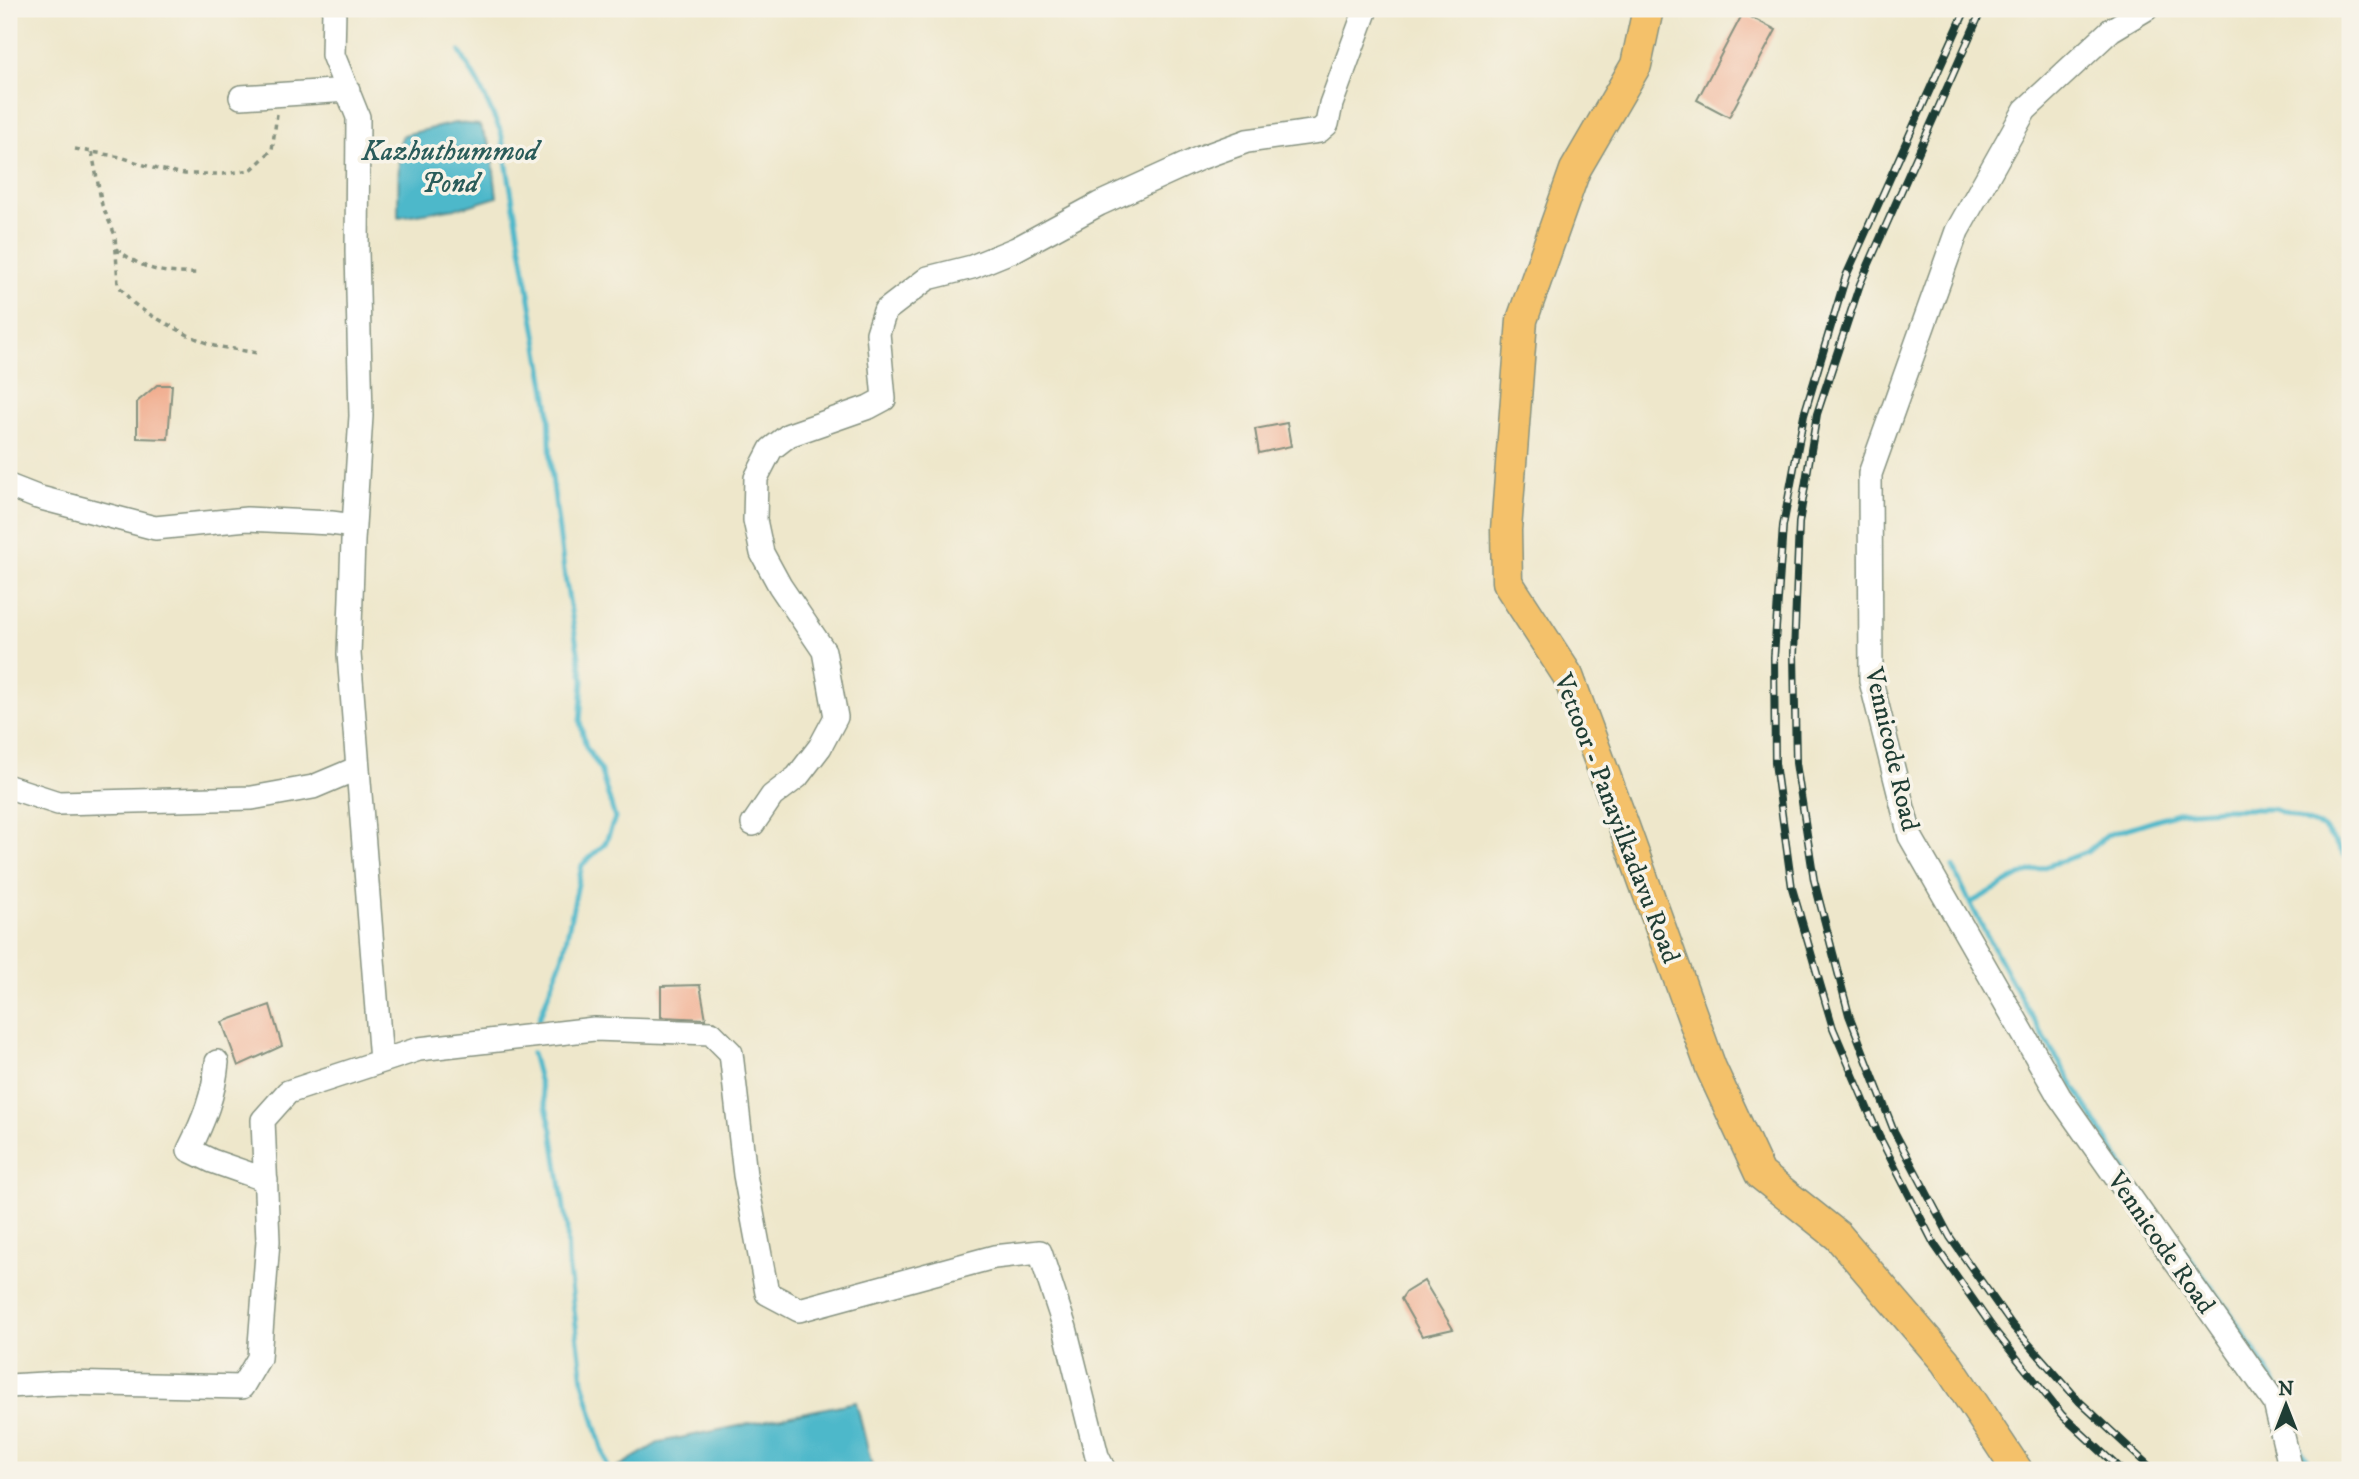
<svg xmlns="http://www.w3.org/2000/svg" width="2359" height="1479" font-family="'IM FELL DW Pica',serif">
	<style>
		.water { fill: #4db8ca; stroke: #367a7f; stroke-width: 2 }
		.lines { fill: none; stroke-linecap: round; stroke-linejoin: round }
		.stream { stroke: #4db8ca; stroke-width: 5 }
		.building { fill: #f1ae90 }
		.minor-casing { stroke: #869280; stroke-width: 26 }
		.major-casing { stroke: #869280; stroke-width: 33 }
		.path { stroke: #869280; stroke-width: 3.5; stroke-dasharray: 5 5; stroke-linecap: butt }
		.minor { stroke: #fff; stroke-width: 23 }
		.major { stroke: #f4c16a; stroke-width: 30 }
		.rail-casing { stroke: #1f3d34; stroke-width: 8 }
		.rail { stroke: #f7f3e8; stroke-width: 5; stroke-dasharray: 16; stroke-linecap: butt }
		.labels { text-anchor: middle; stroke-width: 7; stroke-linejoin: round; paint-order: stroke }
		.street-label { font-size: 26px; fill: #1f3d34; stroke: #f7f3e8 }
		.water-label { font-size: 28px; font-style: italic; fill: #2a5c5a; stroke: #f7f3e8 }
	</style>
	<rect width="100%" height="100%" fill="#f7f3e8"/>
	<filter id="ink" filterUnits="userSpaceOnUse"><feTurbulence type="fractalNoise" baseFrequency=".0143" numOctaves="2"/><feDisplacementMap in="SourceGraphic" scale="14" xChannelSelector="R" yChannelSelector="G"/><feConvolveMatrix kernelMatrix="1 2 1 2 8 2 1 2 1" color-interpolation-filters="sRGB"/></filter>
	<filter id="wash" filterUnits="userSpaceOnUse"><feTurbulence type="fractalNoise" baseFrequency=".00686" numOctaves="4" result="noise"/><feDisplacementMap in="SourceGraphic" scale="28" xChannelSelector="R" yChannelSelector="G"/><feGaussianBlur stdDeviation="1.57" result="paint"/><feColorMatrix in="noise" values="0 0 0 0 0 0 0 0 0 0 0 0 0 0 0 0 0 1.4 0 .05"/><feComposite in="paint" operator="in"/></filter>
	<g filter="url(#wash)">
		<rect width="100%" height="100%" fill="#eee7cb"/>
		<path class="water" d="M455,123L479,125L491,147L497,197L468,206L398,217L399,145L403,135Z
			M856,1402L873,1470H613L660,1442Z"/>
		<g class="lines">
			<path class="stream" d="M460,52L479,85L501,132L549,409L551,469L564,571L583,680L580,722L586,747L600,769L615,818L605,844L582,865L563,955L539,1019
				M1953,867C2004,977 2069,1079 2133,1182
				M1972,902L2021,875L2087,852L2107,835L2180,812L2221,809H2273L2324,828L2350,862
				M532,1053L552,1130L567,1228L568,1262L583,1381L608,1470
				M2143,1196L2228,1309L2280,1391
				M2295,1440L2313,1470"/>
		</g>
		<g id="blocks">
			<path class="building" d="M1743,13L1776,30L1729,117L1697,100Z
				M157,385H172L168,439L137,438V402Z
				M1287,423L1291,446L1259,453L1255,429Z
				M700,985L706,1019L661,1017V986Z
				M270,1005L282,1046L238,1066L222,1022Z
				M1424,1281L1453,1329L1422,1336L1401,1299L1406,1292Z"/>
		</g>
	</g>
	<g filter="url(#ink)">
		<use href="#blocks" fill-opacity="0" stroke="#869280" stroke-width="2"/>
		<g class="lines">
			<g class="minor-casing">
				<path id="minor" d="M334,9L333,55L358,117L357,251L361,416L353,541L349,654L381,1061
					M2146,9L2111,30L2025,110L1957,231L1870,474L1871,681L1910,836L2059,1096L2275,1403L2291,1470
					M241,97L348,90
					M9,486L37,497L155,528L247,519L331,523L354,526
					M9,787L58,803L252,798L313,787L358,768
					M753,824L772,796L797,777L820,747L836,717L824,651L780,586L762,553L755,520L756,478L771,449L789,435L869,407L884,399L878,333L885,311L928,278L972,267L1016,249L1099,204L1200,158L1247,141L1319,131L1327,124L1331,104L1366,9
					M217,1062C214,1095 204,1120 189,1150L212,1161L266,1180
					M9,1386L61,1383L242,1387L259,1358L268,1241L263,1120L288,1092L419,1049L594,1029L711,1033L731,1053L745,1175L767,1293L799,1310L994,1257L1040,1252L1065,1328L1097,1456L1104,1470"/>
			</g>
			<g class="major-casing">
				<path id="major" d="M1648,9L1636,65L1575,170L1522,320L1506,530L1507,582L1568,676L1622,821L1711,1068L1760,1174L1838,1236L1945,1361L2017,1470"/>
			</g>
			<path class="path" d="M75,149L121,157L153,168L185,174H223L251,170L272,150L277,114
				M92,152L102,205L115,235L118,285L133,303L147,313L188,335L214,346L258,353
				M116,249C146,271 163,274 199,273"/>
			<use href="#minor" class="minor"/>
			<use href="#major" class="major"/>
			<g class="rail-casing">
				<path id="rail" d="M1966,9L1846,276L1804,415L1783,526L1774,657L1775,763L1792,888L1833,1028L1879,1136L1934,1244L1995,1331L2062,1415L2121,1470
					M1982,9L1860,284L1817,414L1799,523L1794,654L1796,763L1814,880L1849,1015L1894,1131L1950,1237L2012,1325L2080,1402L2153,1470"/>
			</g>
			<use href="#rail" class="rail"/>
		</g>
	</g>
	<g class="labels">
		<g class="street-label">
			<text transform="translate(1893 749) rotate(77)" y="9">Vennicode Road</text>
			<text transform="translate(1618 818) rotate(69)" y="9">Vettoor - Panayilkadavu Road</text>
			<text transform="translate(2162 1242) rotate(55)" y="9">Vennicode Road</text>
		</g>
		<g class="water-label">
			<text x="450" y="160">Kazhuthummod<tspan x="450" dy="32">Pond</tspan></text>
		</g>
	</g>
	<rect width="2359" height="1479" fill="none" stroke="#f7f3e8" stroke-width="35"/>
	<g transform="translate(2286 1405)" stroke="#f7f3e8" stroke-width="5" paint-order="stroke">
	<path d="M0-5L12 26L0 18L-12 26Z" fill="#1f3d34"/>
	<text y="-10" font-size="19" font-weight="bold" text-anchor="middle" fill="#1f3d34">N</text>
	</g>
</svg>
